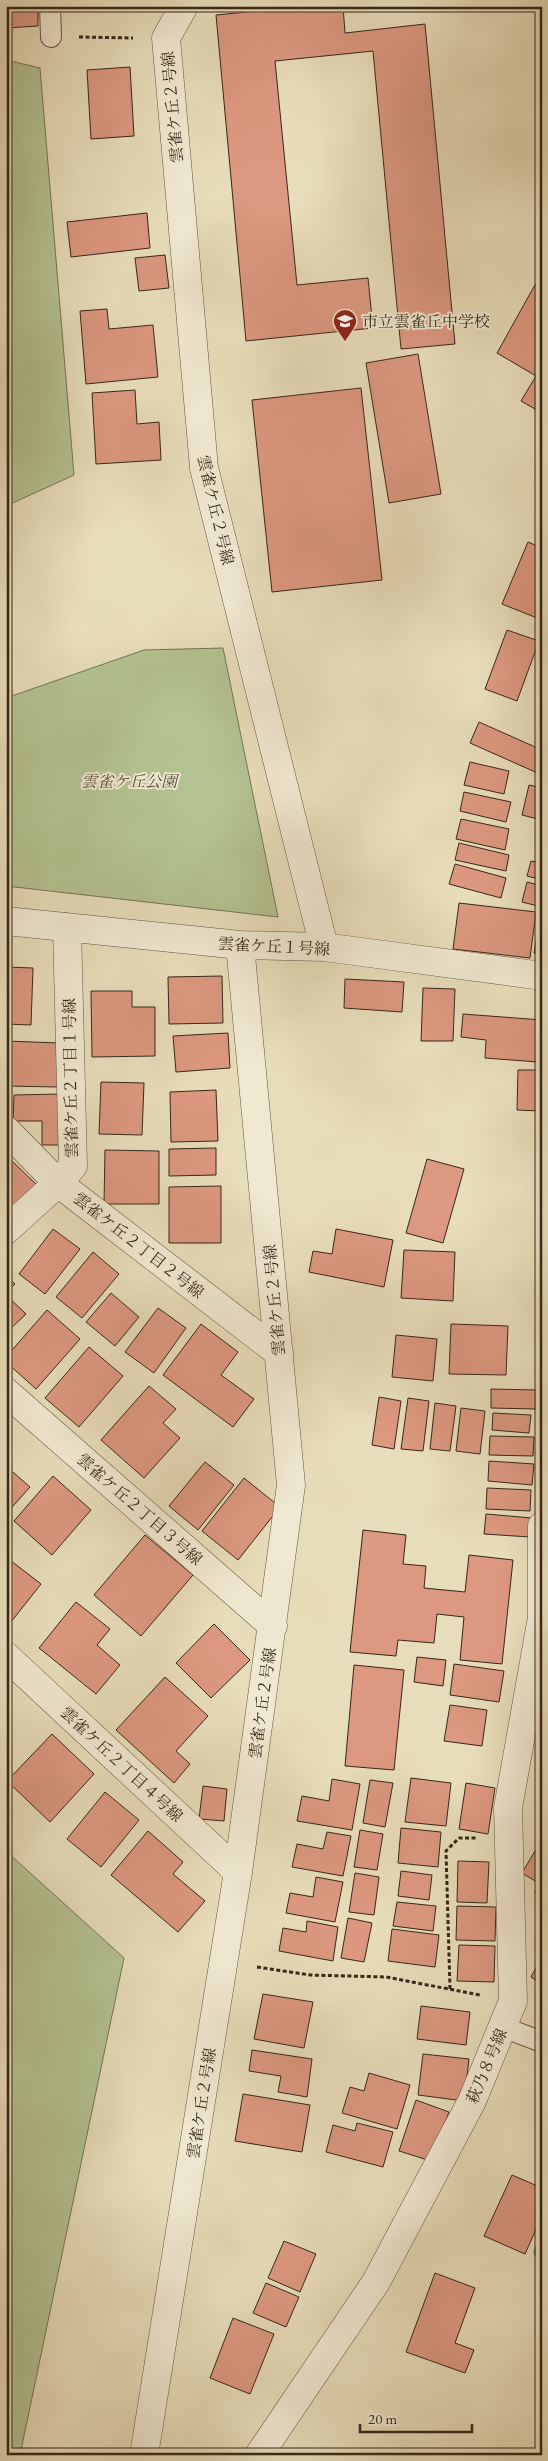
<svg xmlns="http://www.w3.org/2000/svg" width="548" height="2461" font-family="'EB Garamond','Noto Serif JP',serif">
	<style>
		.green { fill: #b4c291; stroke: #757454 }
		.lines { fill: none; stroke-linecap: round; stroke-linejoin: round }
		.stream { stroke: #708071; stroke-width: 11 }
		.building { fill: #dc9880; stroke: #362618 }
		.service-casing { stroke: #625440; stroke-width: 22 }
		.minor-casing { stroke: #625440; stroke-width: 29 }
		.tertiary-casing { stroke: #625440; stroke-width: 29 }
		.path { stroke: #362618; stroke-width: 3; stroke-dasharray: 4 2.5; stroke-linecap: butt }
		.service { stroke: #f0e9d2; stroke-width: 20 }
		.minor { stroke: #f0e9d2; stroke-width: 28 }
		.tertiary { stroke: #f0e9d2; stroke-width: 28 }
		.labels { text-anchor: middle; stroke-width: 4; stroke-linejoin: round; paint-order: stroke }
		.street-label { font-size: 16px; fill: #362618; stroke: #f0e9d2 }
		.poi-label { font-size: 16px; fill: #362618; stroke: #f0e9d2; text-anchor: start }
		.park-label { font-size: 16px; font-style: italic; fill: #564d36; stroke: #f0e9d2 }
	</style>
	<rect width="100%" height="100%" fill="#e8ddba"/>
	<filter id="stains"><feTurbulence type="fractalNoise" baseFrequency=".004" numOctaves="4"/><feColorMatrix values="0 0 0 0 .2 0 0 0 0 .09 0 0 0 0 .02 0 0 0 .5 -.17"/></filter>
	<radialGradient id="worn" r=".72"><stop offset=".6" stop-color="#630" stop-opacity="0"/><stop offset="1" stop-color="#630" stop-opacity=".3"/></radialGradient>
	<path class="green" d="M6,60L40,68L74,475L6,506Z
		M223,648L278,917L6,886V698L144,650Z
		M6,1851L124,1958L20,2455H6Z"/>
	<g class="lines">
		<path class="stream" d="M539,2252L542,2246"/>
	</g>
	<path class="building" d="M6,6H38V26L6,28Z
		M309,6H343L345,33L425,24L455,344L401,349L373,51L275,61L297,285L368,278L373,328L246,341L216,15Z
		M130,67L134,136L91,139L87,70Z
		M147,213L150,248L71,257L67,222Z
		M165,255L169,288L139,291L135,258Z
		M536,283L542,287V413L521,401L536,376L497,353Z
		M107,309L109,329L153,325L158,377L86,384L80,311Z
		M418,354L441,494L389,503L366,363Z
		M361,388L382,580L272,592L252,400Z
		M135,390L137,424L159,422L161,460L96,464L92,393Z
		M528,542L542,548V620L502,604Z
		M507,630L539,641L517,701L485,689Z
		M479,722L542,750V775L470,743Z
		M470,762L509,771L504,794L464,785Z
		M529,785L542,788V820L522,815Z
		M464,792L511,802L506,822L460,811Z
		M461,819L509,829L505,850L456,839Z
		M459,843L509,855L506,871L455,860Z
		M531,861L542,863V880L527,876Z
		M455,864L506,878L501,898L449,884Z
		M527,882L542,886V907L522,902Z
		M459,903L536,912L530,958L453,949Z
		M540,917L542,918V954L534,953Z
		M6,967L33,968L31,1025L6,1024Z
		M222,976L223,1023L169,1024L168,977Z
		M345,979L404,982L402,1012L344,1008Z
		M423,988L455,989L453,1041H421Z
		M91,991H132V1007H155V1056L92,1057Z
		M463,1014L542,1020L538,1062L485,1058L486,1040L461,1037Z
		M228,1033L230,1068L176,1072L173,1036Z
		M6,1041L59,1043L58,1087L6,1086Z
		M518,1070H542L541,1111L517,1110Z
		M101,1082L144,1083L142,1135L99,1134Z
		M216,1090L218,1141L171,1142L170,1092Z
		M61,1094V1145H42V1121H13L14,1095Z
		M216,1148V1175L169,1176V1149Z
		M105,1150L159,1151V1204H104Z
		M427,1159L464,1169L443,1243L406,1233Z
		M12,1161L39,1187L6,1221V1167Z
		M221,1186V1243H169V1187Z
		M53,1229L80,1249L45,1294L19,1274Z
		M336,1229L393,1240L384,1287L309,1272L313,1251L332,1254Z
		M404,1250L455,1252L453,1301L401,1298Z
		M93,1252L119,1274L82,1318L56,1297Z
		M6,1276L15,1284L6,1292Z
		M111,1293L139,1317L115,1346L86,1322Z
		M6,1295L26,1314L6,1333Z
		M158,1308L186,1328L154,1373L125,1352Z
		M47,1310L80,1339L36,1389L6,1362V1357Z
		M201,1324L238,1352L221,1375L254,1399L233,1427L163,1375Z
		M451,1324L508,1326L506,1375L449,1374Z
		M396,1335L437,1339L433,1381L392,1377Z
		M89,1347L123,1376L79,1427L45,1398Z
		M149,1386L176,1409L163,1423L180,1438L144,1478L101,1440Z
		M491,1389L536,1390V1409L491,1408Z
		M379,1397L401,1401L394,1449L372,1445Z
		M408,1398L429,1401L423,1451L401,1449Z
		M435,1403L456,1406L450,1451L430,1449Z
		M461,1408L485,1411L480,1454L456,1451Z
		M493,1413L531,1415L529,1433L492,1430Z
		M490,1436L534,1437L533,1456L489,1455Z
		M489,1461L534,1464L532,1485L488,1481Z
		M205,1462L234,1485L198,1530L169,1506Z
		M6,1466L30,1487L6,1514Z
		M53,1476L91,1510L52,1555L14,1521Z
		M244,1478L280,1507L238,1560L202,1531Z
		M487,1488L531,1490L530,1511L486,1509Z
		M486,1514L532,1518L530,1537L484,1534Z
		M363,1530L406,1535L403,1564L426,1566L424,1588L465,1592L469,1555L513,1560L502,1664L460,1660L464,1617L437,1614L434,1643L398,1640L396,1656L350,1652Z
		M145,1535L193,1575L141,1636L94,1595Z
		M6,1557L41,1584L7,1627H6Z
		M76,1602L110,1629L97,1645L120,1665L96,1694L39,1648Z
		M214,1624L250,1660L211,1698L176,1663Z
		M417,1657L446,1660L443,1686L414,1682Z
		M454,1664L504,1671L499,1702L450,1695Z
		M354,1665L404,1670L394,1770L345,1766Z
		M165,1677L208,1716L176,1751L190,1764L174,1783L116,1730Z
		M450,1705L487,1710L482,1746L444,1741Z
		M52,1734L94,1774L50,1822L7,1781Z
		M411,1778L451,1783L446,1826L405,1822Z
		M332,1779L360,1784L352,1830L297,1821L302,1796L329,1801Z
		M370,1780L393,1783L385,1827L363,1823Z
		M466,1783L495,1788L488,1834L459,1829Z
		M203,1786L227,1789L224,1821L199,1819Z
		M105,1792L139,1820L101,1867L67,1839Z
		M401,1828L441,1832L438,1867L398,1863Z
		M360,1830L383,1834L377,1870L354,1867Z
		M148,1831L183,1862L173,1874L205,1901L178,1932L111,1875Z
		M327,1832L351,1836L343,1876L292,1867L297,1844L323,1849Z
		M535,1851L542,1856V1896L535,1892L540,1884L522,1873Z
		M458,1861L489,1862L487,1903L457,1902Z
		M401,1871L432,1875L429,1900L398,1896Z
		M355,1873L379,1877L374,1915L349,1912Z
		M316,1877L343,1882L335,1922L286,1913L290,1893L313,1897Z
		M397,1902L436,1906L433,1931L393,1926Z
		M457,1906L496,1907L495,1941L456,1940Z
		M348,1918L372,1923L364,1962L341,1958Z
		M307,1921L338,1927L333,1961L279,1951L283,1928L306,1932Z
		M392,1929L439,1935L435,1967L388,1961Z
		M459,1945L495,1946L494,1982L457,1981Z
		M542,1957V1984L531,1977Z
		M263,1994L313,2002L304,2048L254,2039Z
		M421,2006L470,2012L466,2045L417,2039Z
		M252,2050L312,2059L307,2097L278,2092L281,2076L249,2071Z
		M423,2054L469,2059L464,2101L418,2095Z
		M369,2073L410,2085L397,2129L342,2113L350,2087L364,2091Z
		M243,2094L310,2105L302,2152L235,2141Z
		M416,2100L449,2112L431,2161L399,2151Z
		M357,2123L393,2132L383,2167L326,2152L333,2125L355,2131Z
		M512,2175L542,2188V2216L525,2254L484,2236Z
		M284,2241L316,2254L300,2292L268,2278Z
		M435,2273L475,2288L455,2343L474,2350L465,2373L406,2352Z
		M266,2283L299,2297L286,2327L253,2313Z
		M233,2318L274,2334L250,2394L210,2378Z"/>
	<g class="lines">
		<g class="service-casing">
			<path id="service" d="M50,6L51,37
				M503,2027L542,2042"/>
		</g>
		<g class="minor-casing">
			<path id="minor" d="M184,6L166,38L204,468L324,947
				M6,921L240,945L324,947L542,976
				M6,1130L58,1183L279,1353
				M6,1230L58,1183L73,1166L67,927
				M6,1392L273,1626
				M6,1656L238,1872
				M144,2455L238,1872L291,1485L240,945
				M259,2455L376,2282L472,2101L513,2001L508,1808L541,1623"/>
		</g>
		<g class="tertiary-casing">
			<path id="tertiary" d="M542,1526V1623"/>
		</g>
		<path class="path" d="M79,37L133,38
			M257,1967L310,1975L386,1977L480,1995
			M450,1989L446,1851L459,1838H477"/>
		<use href="#service" class="service"/>
		<use href="#minor" class="minor"/>
		<use href="#tertiary" class="tertiary"/>
	</g>
	<defs>
		<g id="school-pin" transform="scale(1.25)"><path d="M0 17L-7.5 6A9.5 9.5 0 1 1 7.5 6Z" fill="#8f2418" stroke="#f0e9d2"/><path d="M0-5L7-2L0 1L-7-2ZM-4 1L0 2.5L4 1V4Q0 6-4 4Z" fill="#fff"/></g>
	</defs>
	<g fill-rule="evenodd">
		<use href="#school-pin" x="345" y="321"/>
	</g>
	<g class="labels">
		<g class="street-label">
			<text transform="translate(172 107) rotate(-95)" y="6">雲雀ケ丘２号線</text>
			<text transform="translate(216 510) rotate(77)" y="6">雲雀ケ丘２号線</text>
			<text transform="translate(274 946) rotate(3)" y="6">雲雀ケ丘１号線</text>
			<text transform="translate(70 1078) rotate(-91)" y="6">雲雀ケ丘２丁目１号線</text>
			<text transform="translate(139 1245) rotate(38)" y="6">雲雀ケ丘２丁目２号線</text>
			<text transform="translate(274 1300) rotate(-95)" y="6">雲雀ケ丘２号線</text>
			<text transform="translate(140 1509) rotate(41)" y="6">雲雀ケ丘２丁目３号線</text>
			<text transform="translate(262 1703) rotate(-82)" y="6">雲雀ケ丘２号線</text>
			<text transform="translate(122 1764) rotate(43)" y="6">雲雀ケ丘２丁目４号線</text>
			<text transform="translate(486 2066) rotate(-67)" y="6">萩乃８号線</text>
			<text transform="translate(201 2103) rotate(-81)" y="6">雲雀ケ丘２号線</text>
		</g>
		<g class="poi-label">
			<text x="362" y="327">市立雲雀丘中学校</text>
		</g>
		<g class="park-label">
			<text x="129" y="787">雲雀ケ丘公園</text>
		</g>
	</g>
	<rect width="548" height="2461" fill="none" stroke="#e8ddba" stroke-width="25"/>
	<rect x="8" y="8" width="533" height="2446" fill="none" stroke="#362618" stroke-width="2.5"/>
	<rect x="12" y="12" width="523" height="2436" fill="none" stroke="#362618"/>
	<path d="M360 2424v8h112v-8" fill="none" stroke="#362618" stroke-width="2.5"/>
	<text x="368" y="2424" font-size="15" fill="#362618" stroke="#f0e9d2" stroke-width="4" paint-order="stroke">20 m</text>
	<rect width="100%" height="100%" filter="url(#stains)"/>
	<rect width="100%" height="100%" fill="url(#worn)"/>
</svg>
